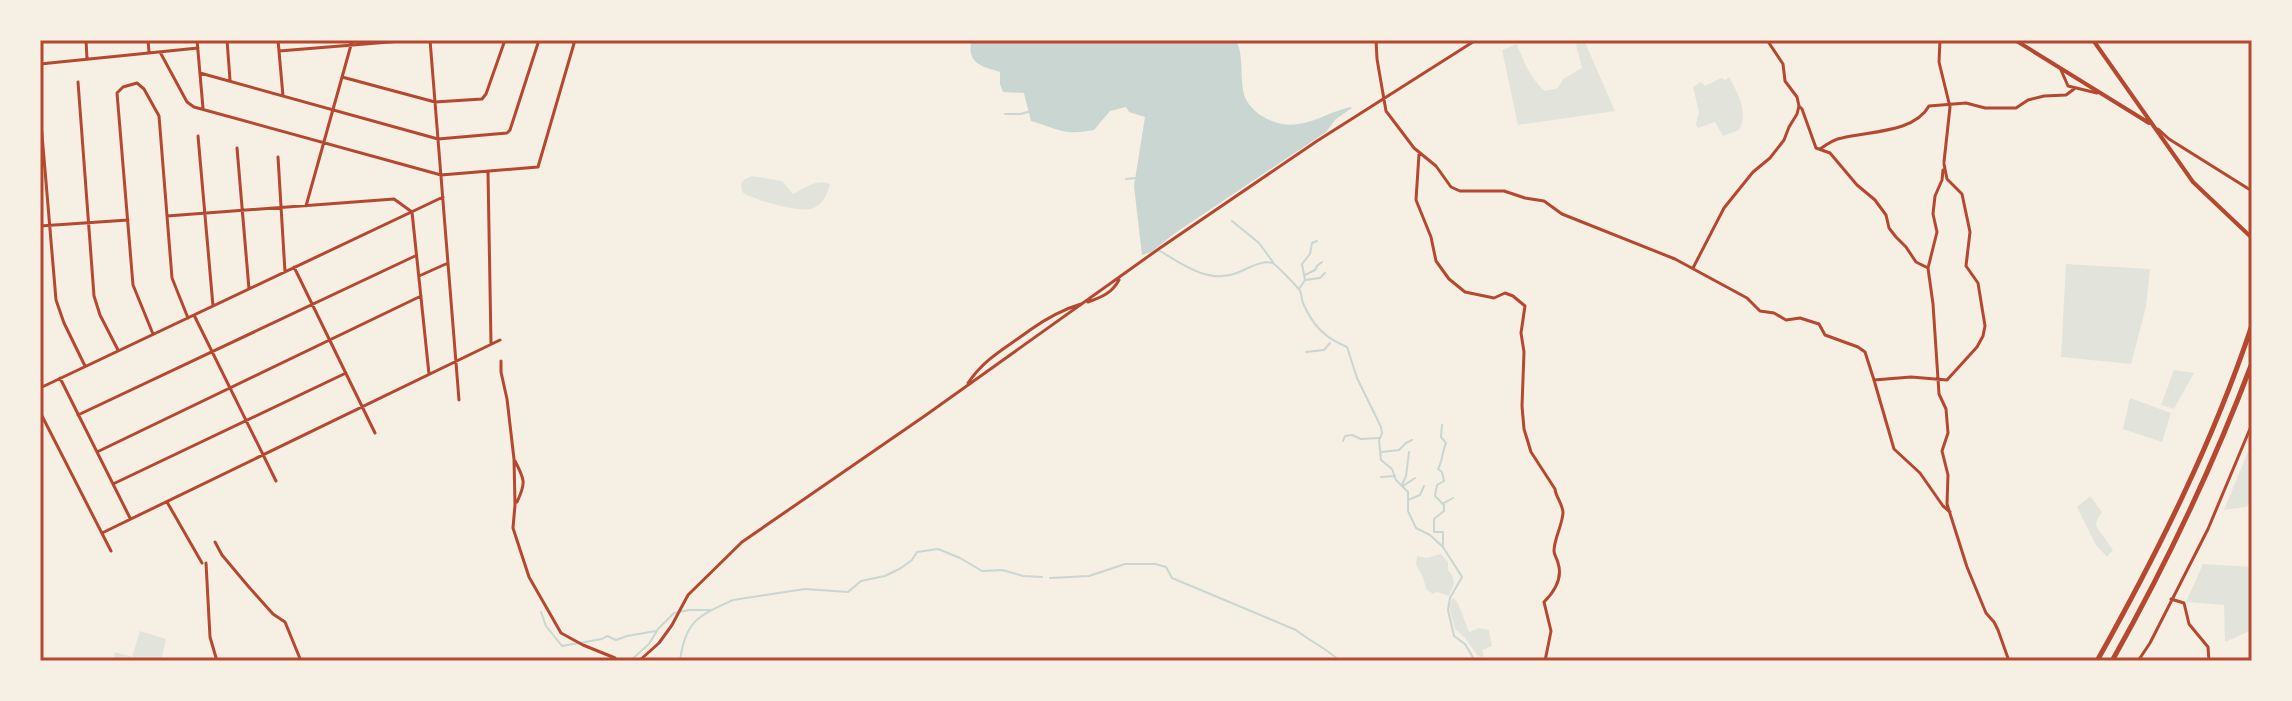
<svg xmlns="http://www.w3.org/2000/svg" width="2292" height="701" font-family="'DM Sans',sans-serif">
	<style>
		.green { fill: #e2e4dc }
		.water { fill: #c9d6d2 }
		.lines { fill: none; stroke-linecap: round; stroke-linejoin: round }
		.stream { stroke: #c9d6d2; stroke-width: 2 }
		.minor { stroke: #b5482f; stroke-width: 3 }
		.tertiary { stroke: #b5482f; stroke-width: 4 }
		.trunk { stroke: #b5482f; stroke-width: 5 }
		.neatline { fill: none; stroke: #b5482f; stroke-width: 3 }
	</style>
	<rect width="100%" height="100%" fill="#f6efe4"/>
	<path class="green" d="M1581,40H1584L1615,111L1518,125L1502,50L1517,44C1523,61 1531,79 1545,91L1558,88L1563,79L1582,68L1576,45Z
		M1729,77C1738,94 1749,112 1739,130L1723,136L1715,122L1698,128L1696,124L1699,112L1693,87L1701,82L1705,86L1721,78L1725,80Z
		M752,176L782,181L793,194C805,188 816,179 830,184C828,194 822,206 811,209C797,212 753,200 742,192L741,183L745,179Z
		M2066,264L2150,269L2146,307L2131,364L2061,357Z
		M2174,370L2194,373L2174,409L2161,405Z
		M2130,398L2171,413L2162,442L2123,429Z
		M2252,442V503L2246,507L2224,510Z
		M2090,496L2102,512L2097,520L2096,526L2113,550L2107,557L2096,545L2077,507Z
		M1441,554L1448,562V570C1457,579 1454,586 1449,596L1437,592L1433,594L1427,590L1422,575L1416,565L1417,556L1427,558Z
		M2203,564L2252,567V630L2225,642L2224,605L2186,602Z
		M1453,597L1458,603L1469,632L1479,628L1489,630L1492,646L1482,650L1484,657L1478,656L1465,638L1455,629L1449,606Z
		M140,631L166,639L161,661H113L115,652L132,657Z"/>
	<path class="water" d="M968,40H1236C1244,57 1240,72 1243,90C1244,100 1252,109 1260,115C1296,137 1316,116 1350,107L1352,108L1336,119L1326,132L1175,233L1151,252L1142,255L1134,186L1145,117L1129,112L1126,107L1110,111L1094,130C1063,136 1059,129 1031,121L1024,93L1003,92L1000,84V72C983,67 967,64 971,42Z"/>
	<g class="lines">
		<path class="stream" d="M1005,114H1021L1031,111
			M1126,179L1137,178
			M1232,221L1259,243L1273,262
			M1160,251C1183,265 1209,284 1237,273C1249,268 1261,260 1273,263C1278,267 1298,287 1300,291C1302,294 1301,299 1303,303C1313,326 1325,338 1347,347L1357,378L1381,427L1382,433L1379,441L1381,460L1392,469L1396,480L1408,492V511L1416,528L1430,535L1443,547L1462,577L1450,598L1448,610L1454,636L1465,644L1475,661
			M1305,275L1315,270L1317,266L1322,262
			M1305,280L1320,278L1325,273
			M1299,289L1305,280L1302,264L1310,254L1312,243L1317,241
			M1306,352L1324,350L1330,343
			M1442,425L1441,437L1446,443C1442,452 1443,460 1438,469L1442,472L1444,481L1437,485L1435,496L1444,505
			M1343,441L1345,436L1352,435L1361,439L1379,438
			M1382,452L1399,450L1406,443L1412,440
			M1381,477L1395,476
			M1402,485L1406,476L1409,452
			M1403,486L1415,478
			M1408,500L1420,495L1424,486
			M1443,546V532H1434V519L1444,511V503L1453,498
			M1050,578L1089,576L1125,564H1155L1166,567L1172,578L1296,630C1309,641 1330,650 1339,661
			M541,612L546,626L562,646L602,639L607,636L616,640L627,636L656,631
			M630,661L649,644L658,629L674,613L689,610H711
			M680,661C685,621 698,616 733,600L805,589L848,592L861,581L885,576L901,568L912,560L917,552L938,549L960,558L982,571L1002,570L1023,576L1042,577"/>
		<path class="minor" d="M86,40L87,59
			M148,40L149,52
			M197,40L203,108
			M227,40L230,80
			M278,40L283,96
			M430,40L459,400
			M1376,40L1377,59L1386,111L1414,148L1436,166L1451,187L1460,191H1504L1525,198L1544,201L1562,214L1675,259L1747,298L1760,311L1774,313L1786,320L1800,318L1819,324L1825,335L1858,347L1865,352L1874,380L1911,377L1947,380L1977,347L1983,336L1985,326L1978,283L1966,266L1970,232L1962,194L1947,179L1944,164
			M1940,40L1939,62L1950,107L1944,162
			M279,51L414,40
			M160,52L187,102L194,107L441,175L538,167L575,40
			M40,64L198,48
			M2061,70L2068,86L2097,93
			M200,73L438,139L507,133L510,130L539,40
			M342,77L435,102L482,99L486,94L505,40
			M78,82L94,296L100,315L118,350
			M1799,106L1802,109L1816,148L1830,153L1857,185L1875,200L1886,215L1889,228L1896,237L1906,247L1916,262L1928,268
			M40,111L56,300L64,323L85,366
			M2158,129L2169,139L2252,191
			M198,136L213,306
			M237,148L249,289
			M1820,149C1827,144 1834,139 1842,138C1869,131 1914,133 1929,106L1966,103L1985,108H2016L2028,100L2044,96L2066,95L2074,89
			M1419,154L1416,200L1431,237L1436,261L1449,279L1465,292L1494,298L1505,293L1513,296L1525,306L1521,333L1524,352L1522,406L1524,429L1531,452L1555,489C1556,498 1563,504 1563,513C1562,526 1554,539 1554,551C1554,555 1557,558 1558,563C1563,578 1554,592 1544,602L1551,631L1545,661
			M278,157L285,272
			M1943,170L1942,180L1935,196L1933,214L1937,232L1928,268L1933,304L1939,394L1946,409L1948,433L1942,451L1948,475L1947,504L1967,567L1986,613L1994,622L1998,630L2009,661
			M488,172L491,344
			M306,206L351,45V40
			M167,216L394,199L412,212L429,374
			M40,226L128,220
			M294,267L375,433
			M1693,268L1724,208L1753,172L1770,158L1784,140L1789,127L1797,114L1799,106L1797,97L1785,81L1783,64L1767,40
			M419,276L448,263
			M1088,302C1102,297 1112,293 1119,280
			M194,315L276,481
			M153,334L133,285L117,93L123,87L137,83L144,89L159,116L172,278L188,318
			M501,361V372L507,399L514,459L515,505L513,528L529,577L561,633L583,645L615,658L617,661
			M60,378L130,518
			M1874,380L1894,449L1920,473L1943,506L1950,512
			M968,383C986,357 1006,348 1030,330C1047,318 1061,310 1081,304
			M40,388L443,197
			M40,412L111,551
			M78,415L415,256
			M97,452L421,296
			M515,461C525,480 526,483 517,502
			M113,484L346,373
			M167,502L202,563
			M102,533L500,340
			M215,542L222,555L248,586L273,614L285,622L301,661
			M206,563L210,637L217,661
			M2171,599L2184,603L2189,624L2208,647L2209,661
			M639,661L659,643L672,625L688,595L742,542L926,415L1160,248L1317,141L1476,40
			M2138,661L2150,643L2208,529L2252,424"/>
		<path class="tertiary" d="M2015,40L2149,123
			M2093,40L2193,182L2252,238"/>
		<path class="trunk" d="M2097,661C2157,554 2213,442 2252,325
			M2112,661C2166,565 2213,466 2252,363"/>
	</g>
	<rect width="2292" height="701" fill="none" stroke="#f6efe4" stroke-width="84"/>
	<rect x="42" y="42" width="2208" height="617" class="neatline"/>
</svg>
